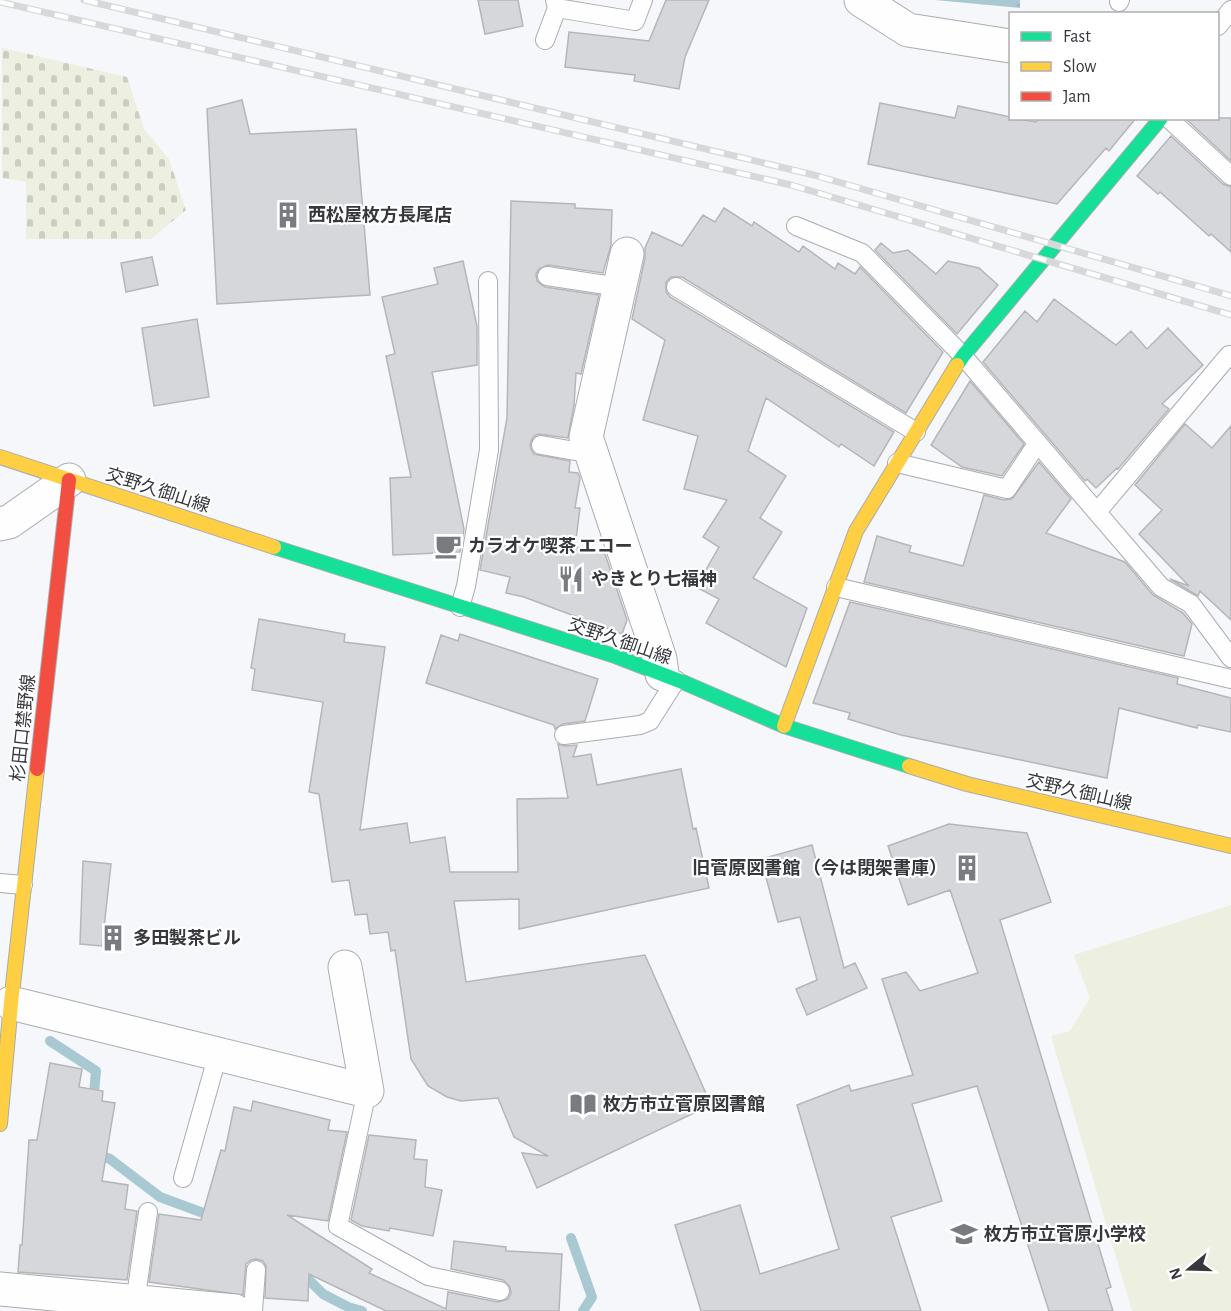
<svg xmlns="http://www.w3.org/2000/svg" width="1231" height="1311" font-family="'Alegreya Sans','Noto Sans JP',sans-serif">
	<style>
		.cemetery { fill: url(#cemetery-stones) }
		.pitch { fill: #edefe1 }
		.water { fill: url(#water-ripples) }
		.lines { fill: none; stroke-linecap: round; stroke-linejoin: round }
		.stream { stroke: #a9c9d2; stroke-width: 10 }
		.building { fill: #d5d7db; stroke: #b4b6ba; stroke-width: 1.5 }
		.lane-casing { stroke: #aaacaf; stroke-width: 20 }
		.street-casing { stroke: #aaacaf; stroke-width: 35 }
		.fast-casing { stroke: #aaacaf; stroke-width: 16 }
		.slow-casing { stroke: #aaacaf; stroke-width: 16 }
		.jam-casing { stroke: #aaacaf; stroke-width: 16 }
		.lane { stroke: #fefefe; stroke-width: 18 }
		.street { stroke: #fefefe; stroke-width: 33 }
		.fast { stroke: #16e098; stroke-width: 14 }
		.slow { stroke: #ffcf43; stroke-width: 14 }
		.jam { stroke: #f24e42; stroke-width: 14 }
		.rail-casing { stroke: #d7d8da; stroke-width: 7 }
		.rail { stroke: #fff; stroke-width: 4.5; stroke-dasharray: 14; stroke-linecap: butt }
		.labels { text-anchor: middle; stroke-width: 4.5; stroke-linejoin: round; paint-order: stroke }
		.poi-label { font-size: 18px; font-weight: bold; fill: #36383d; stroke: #fff; text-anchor: start }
		.street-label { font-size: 18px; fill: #36383d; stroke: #fff }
	</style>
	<defs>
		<pattern id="cemetery-stones" width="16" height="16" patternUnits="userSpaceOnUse" patternTransform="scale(1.5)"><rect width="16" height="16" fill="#edefe1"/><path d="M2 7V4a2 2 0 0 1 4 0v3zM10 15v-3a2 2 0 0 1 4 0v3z" fill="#cccec2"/></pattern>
		<pattern id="water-ripples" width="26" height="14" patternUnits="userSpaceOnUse" patternTransform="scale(1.5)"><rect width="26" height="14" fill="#a9c9d2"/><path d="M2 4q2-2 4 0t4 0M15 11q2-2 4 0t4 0" fill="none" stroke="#92adb5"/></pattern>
	</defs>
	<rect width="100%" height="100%" fill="#f5f7fb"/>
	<path class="cemetery" d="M2,48L127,77L144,129L169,159L186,210L151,239H26V182L2,178Z"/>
	<path class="pitch" d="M1231,905V1311H1132L1051,1036L1070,1031L1090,998L1074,955Z"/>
	<path class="water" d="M935,0H1020V8Z"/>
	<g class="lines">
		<path class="stream" d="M50,1041L96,1071L93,1103
			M95,1153L110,1159L160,1197L214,1217
			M571,1238L592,1297L583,1311
			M299,1270L323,1294L348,1307L362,1311"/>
	</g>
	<path class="building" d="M478,0H518L523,26L485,34Z
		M666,0H709L685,57L679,89L634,81L635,75L565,67L569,32L649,41Z
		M242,100L250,134L356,129L370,295L217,304L207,109Z
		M880,103L955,118L958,106L1011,117V118L1036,122L1039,118H1136L1109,151L1106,148L1057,204L868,164Z
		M1185,118H1231V161Z
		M1171,136L1223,184L1231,187V252L1211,234L1209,236L1160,192L1158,194L1137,176Z
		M511,201L575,204V208L612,210L611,245L603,273L548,265L539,269L536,274L537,281L545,287L599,295L581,374L576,373L574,405L568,438L538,434L533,437L530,444L531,449L534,454L570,461L569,472L578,473L580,478L575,508H580L575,547L604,551L627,620L622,634L524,597L506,593L510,577L480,570L507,418Z
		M724,208L752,226L754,222L799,252L803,246L835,269L838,263L855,274L860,267L943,352L906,413L682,277H671L666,282V292L670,297L894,432L874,466L841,444L839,447L766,398L748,451L786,476L760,518L782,532L753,578L807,608L786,667L706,623L719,599L696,587L719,547L703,537L727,500L684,489L698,436L643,420L665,340L632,319L645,258V248L652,232L682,246L703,215L715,222Z
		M881,243L893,253L908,250L936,274L948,261L979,268L998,285L957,334L875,250Z
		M152,257L158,285L126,292L121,263Z
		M463,261L477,326V365L432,372L464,529L460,552L393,555L390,478L411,477L386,356L395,354L382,297L438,284L434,268Z
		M1054,299L1116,345L1131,331L1147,349L1168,328L1203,365L1162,404L1169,409L1118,469L1117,468L1096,488L1087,479L1085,481L983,362L1025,311L1037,322Z
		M197,319L209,397L154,406L142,328Z
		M970,381L1024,444L1002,476L962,467L931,445Z
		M1185,424L1212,448L1231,426V620L1200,591L1198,596L1170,579L1189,586L1139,534L1162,510L1135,485Z
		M1039,462L1071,499L1046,533L1125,562L1153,595L1183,613L1192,624L1184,656L864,582L877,536L911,546L909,552L963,566L984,495L1004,500L1012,499Z
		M850,602L1178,678L1177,684L1231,698V732L1198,725L1197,728L1119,708L1107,778L901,735L848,719L850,713L813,703Z
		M259,619L345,634L344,642L385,647L360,830L407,823L410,843L445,837L450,872H518L517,799L568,798L558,744L565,746L577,745L573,757L591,754L597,785L681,769L693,829L696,828L709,888L519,929V899L454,901L466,982L645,955L711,1105L537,1188L522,1153L548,1156L514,1137L498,1098L461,1101L447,1097L428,1086L411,1059L395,950L391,951L388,932L370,934L367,914L355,915L349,880L332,882L319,794L309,792L323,702L252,690L255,669L251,668Z
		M460,634L598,679L585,721L563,724L555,729L554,725L426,683L441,635L458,641Z
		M949,824L1027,833L1051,902L1000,920L1111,1287L1106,1289L1113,1311H1049L977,1086L912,1104L942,1201L891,1217L921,1311H701L675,1225L740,1205L760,1274L839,1249L797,1105L849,1085L851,1091L913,1075L882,979L906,972L920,991L978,973L950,890L908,905L888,846Z
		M812,845L844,968L855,963L867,988L807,1015L796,989L817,980L800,917L778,922L761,859Z
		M83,861L111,864L102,946L80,944Z
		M50,1063L82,1069L79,1087L103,1091L102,1101L115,1103L102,1181L128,1185L125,1209L137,1211L127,1280L18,1272L20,1245H22L29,1140H37Z
		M253,1101L330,1120L328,1130L347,1132L328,1221L287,1215L372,1269L369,1273L446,1309L448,1292L498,1302L508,1299L511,1293L510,1287L503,1280L451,1269L454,1241L506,1247V1251L562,1254L559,1311H386L309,1274L308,1301L265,1298L266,1266L263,1261L256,1259L251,1260L246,1264L243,1295L149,1282L159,1214L201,1220L221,1150L225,1151L234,1107L251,1111Z
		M369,1135L416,1140L414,1159L427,1160L425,1187L442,1190L433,1236L390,1228L389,1231L362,1226L351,1220Z"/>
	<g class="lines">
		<g class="lane-casing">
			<path id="lane" d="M1119,2L1120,0
				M557,8L635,21L643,0
				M1218,26L1231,10
				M545,40L557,8L555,0
				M1168,118L1231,176
				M796,226L862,253L963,356L1161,587L1191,604L1231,658
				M547,276L619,287
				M676,287L916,432
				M541,445L592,454
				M897,463L1007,489L1037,444
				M1097,512L1229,355
				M836,587L1231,679
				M460,607L466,586L489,450L488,281
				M564,735L640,725L650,721L676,680
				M0,883L23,885
				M367,1091L338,1226L428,1276L500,1291
				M183,1178L218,1054
				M135,1303L148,1212
				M253,1311L256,1270"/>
		</g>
		<g class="street-casing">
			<path id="street" d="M861,0L908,30L1010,46
				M627,254L586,437L660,659L662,674
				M0,524L9,522L69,480
				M11,1003L367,1091L345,967
				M0,1289L235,1311"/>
		</g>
		<g class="fast-casing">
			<path id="fast" d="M957,365L963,356L1161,118
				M274,547L615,656L685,683L784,726L909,766"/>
		</g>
		<g class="slow-casing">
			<path id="slow" d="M0,457L274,547
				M784,726L856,531L957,365
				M909,766L967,784L1231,846
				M0,1124L11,1003L37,769"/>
		</g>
		<g class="jam-casing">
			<path id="jam" d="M37,769L69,480"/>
		</g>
		<use href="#lane" class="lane"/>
		<use href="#street" class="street"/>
		<use href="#fast" class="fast"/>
		<use href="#slow" class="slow"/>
		<use href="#jam" class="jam"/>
		<g class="rail-casing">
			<path id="rail" d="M84,0L814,175L1231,296
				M0,2L791,185L1231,315"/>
		</g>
		<use href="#rail" class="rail"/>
	</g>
	<defs>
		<g id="building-bare" transform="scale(2.07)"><path d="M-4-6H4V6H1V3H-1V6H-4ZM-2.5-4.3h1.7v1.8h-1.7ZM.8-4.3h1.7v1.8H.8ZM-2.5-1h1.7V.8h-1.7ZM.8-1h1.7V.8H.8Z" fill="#797b80" stroke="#fff" stroke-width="2.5" paint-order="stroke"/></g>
		<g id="cafe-bare" transform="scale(2.07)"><path d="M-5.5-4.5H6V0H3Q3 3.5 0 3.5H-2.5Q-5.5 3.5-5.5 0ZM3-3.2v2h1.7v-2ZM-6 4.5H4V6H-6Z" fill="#797b80" stroke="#fff" stroke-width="2.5" paint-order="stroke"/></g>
		<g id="restaurant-bare" transform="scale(2.07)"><path d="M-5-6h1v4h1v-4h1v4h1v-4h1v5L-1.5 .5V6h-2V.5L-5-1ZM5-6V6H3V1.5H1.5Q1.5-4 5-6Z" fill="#797b80" stroke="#fff" stroke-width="2.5" paint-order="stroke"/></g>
		<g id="library-bare" transform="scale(2.07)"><path d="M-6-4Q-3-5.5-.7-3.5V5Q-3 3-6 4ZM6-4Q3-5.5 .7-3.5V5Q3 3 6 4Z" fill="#797b80" stroke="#fff" stroke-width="2.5" paint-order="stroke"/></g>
		<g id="school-bare" transform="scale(2.07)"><path d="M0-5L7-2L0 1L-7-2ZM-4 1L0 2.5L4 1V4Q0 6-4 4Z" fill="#797b80" stroke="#fff" stroke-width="2.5" paint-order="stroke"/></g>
	</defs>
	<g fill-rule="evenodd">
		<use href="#building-bare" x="288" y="215"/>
		<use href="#cafe-bare" x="448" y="546"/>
		<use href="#restaurant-bare" x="571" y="579"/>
		<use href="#building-bare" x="967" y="868"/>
		<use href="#building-bare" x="113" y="938"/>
		<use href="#library-bare" x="583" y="1104"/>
		<use href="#school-bare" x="964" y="1234"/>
	</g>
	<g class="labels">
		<g class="poi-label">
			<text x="308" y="221">西松屋枚方長尾店</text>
			<text x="468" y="552">カラオケ喫茶 エコー</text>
			<text x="591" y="585">やきとり七福神</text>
			<text x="947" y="874" text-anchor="end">旧菅原図書館 （今は閉架書庫）</text>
			<text x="133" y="944">多田製茶ビル</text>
			<text x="603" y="1110">枚方市立菅原図書館</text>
			<text x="984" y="1240">枚方市立菅原小学校</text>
		</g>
		<g class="street-label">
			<text transform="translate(158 490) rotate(18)" y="6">交野久御山線</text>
			<text transform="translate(620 641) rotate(19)" y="6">交野久御山線</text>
			<text transform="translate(23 728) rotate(-84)" y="6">杉田口禁野線</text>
			<text transform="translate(1079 792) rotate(13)" y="6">交野久御山線</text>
		</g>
	</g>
	<rect x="1009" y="12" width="210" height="108" fill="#ffffff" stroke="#afafb1" stroke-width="1.5"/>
	<rect x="1021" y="32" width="30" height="9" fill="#16e098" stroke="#afafb1" stroke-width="1.5"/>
	<text x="1063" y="42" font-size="18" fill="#36383d">Fast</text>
	<rect x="1021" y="62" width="30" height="9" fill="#ffcf43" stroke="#afafb1" stroke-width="1.5"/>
	<text x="1063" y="72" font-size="18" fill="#36383d">Slow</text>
	<rect x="1021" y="92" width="30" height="9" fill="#f24e42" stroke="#afafb1" stroke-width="1.5"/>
	<text x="1063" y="102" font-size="18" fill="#36383d">Jam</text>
	<g transform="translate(1189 1269) rotate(251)" stroke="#ffffff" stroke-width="4.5" paint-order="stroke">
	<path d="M0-4.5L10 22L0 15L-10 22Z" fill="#36383d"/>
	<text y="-9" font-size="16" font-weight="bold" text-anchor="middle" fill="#36383d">N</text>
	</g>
</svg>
